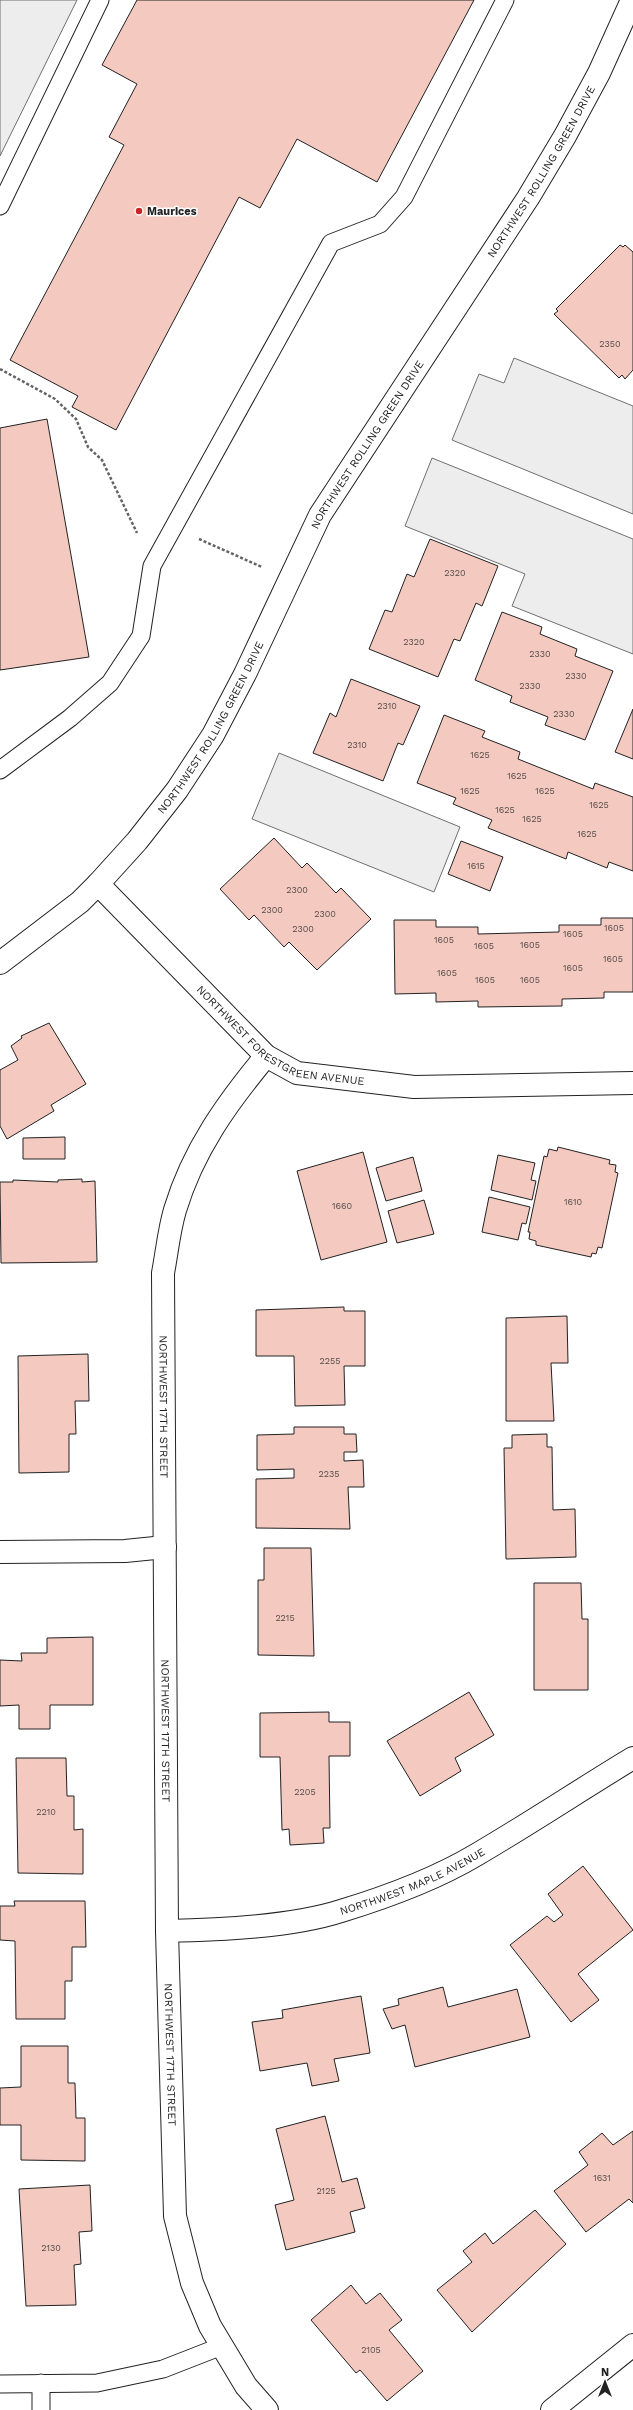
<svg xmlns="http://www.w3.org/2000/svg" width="633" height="2410" font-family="'Work Sans',sans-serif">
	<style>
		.parking { fill: #ededed; stroke: #6f6f6f }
		.building { fill: #f3c9c0; stroke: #222 }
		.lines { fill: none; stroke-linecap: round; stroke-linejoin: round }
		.lane-casing { stroke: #222; stroke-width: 19 }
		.street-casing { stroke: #222; stroke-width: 24 }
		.secondary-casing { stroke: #222; stroke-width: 24 }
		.path { stroke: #646464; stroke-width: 2.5; stroke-dasharray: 3 2; stroke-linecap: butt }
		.lane { stroke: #fff; stroke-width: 17 }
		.street { stroke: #fff; stroke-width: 22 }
		.secondary { stroke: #fff; stroke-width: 22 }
		.poi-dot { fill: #c62828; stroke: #fff; stroke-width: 1.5 }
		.labels { text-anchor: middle; stroke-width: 3; stroke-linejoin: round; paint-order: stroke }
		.number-label { font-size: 9px; fill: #564c4a }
		.street-label { font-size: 11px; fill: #222; stroke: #fff }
		.poi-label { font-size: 11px; font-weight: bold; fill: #222; stroke: #fff; text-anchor: start }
	</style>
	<rect width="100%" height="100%" fill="#fff"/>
	<path class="parking" d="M0,0H77L0,156Z
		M514,358L633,406V514L452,440L479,374L504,383Z
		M432,458L633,539V654L512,606L525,574L405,526Z
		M279,753L460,827L434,892L252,819Z"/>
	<path class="building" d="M137,0H474L377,182L297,139L260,208L239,197L116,430L72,407L78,396L10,360L124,145L109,137L137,84L102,65Z
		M620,245L623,247L625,245L633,252V370L625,379L622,375L619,378L554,314L558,311L556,309Z
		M47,419L89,657L0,670V428Z
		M430,539L498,566L482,606L476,603L460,641L454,639L438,677L369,649L385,610L392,612L407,574L414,577Z
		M502,612L542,627L540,634L577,649L575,656L613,671L585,740L545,725L548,717L510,702L512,696L475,680Z
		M351,679L420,706L403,745L398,743L383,781L313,753L330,713L336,717Z
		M633,709V759L615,752Z
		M444,715L485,731L482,737L520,752L518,759L593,789L595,783L633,797V871L609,862L607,868L568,852L566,859L488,828L492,820L453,804L456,798L417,783Z
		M274,838L302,868L307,863L336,893L341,888L371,919L317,970L289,942L284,947L254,915L249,920L220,889Z
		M461,841L503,857L490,891L448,874Z
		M601,918H633V992H604V998L562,999V1006L478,1007V1001L436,1002V993L395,994L394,920H436V927H478V934L559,932V925H601Z
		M49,1023L86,1084L51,1105L54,1111L7,1139L0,1126V1070L18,1060L11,1046L22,1038L21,1036Z
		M65,1137V1159H23V1138Z
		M558,1147L610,1160L609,1164L616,1165L615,1172L618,1173L602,1248L598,1247L596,1254L592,1253L591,1257L536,1245V1241L529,1239L530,1232H528L544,1156L547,1157L549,1149L557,1151Z
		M363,1152L387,1242L321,1260L297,1171Z
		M498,1155L535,1163L531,1180L536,1181L532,1200L491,1190Z
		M413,1157L422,1191L386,1201L376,1168Z
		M82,1179V1182L95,1181L97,1262L1,1263L0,1182H13V1180L58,1182V1180Z
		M489,1197L530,1207L526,1224L522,1223L518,1240L482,1232Z
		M424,1200L434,1234L397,1243L388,1211Z
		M344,1307V1311H365V1366H344L345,1405L295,1406L294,1356H256V1310Z
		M567,1316L568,1363H551L554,1421H506V1318Z
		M88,1354L89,1401H75L76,1434H69V1472L19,1473L18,1356Z
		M294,1427H344V1434H356L357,1452H344V1461L363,1460L364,1487H348L350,1529L256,1528V1479L294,1478V1469L257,1470V1435L294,1434Z
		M547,1434V1447H552L553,1510L575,1509L576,1557L506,1559L504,1448H512V1435Z
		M264,1548H311L314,1656L258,1655V1580H264Z
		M534,1583H581L582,1619H588V1690H534Z
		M93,1637V1705H50V1729H19V1705L0,1706V1660L22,1661L21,1653H47V1638Z
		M469,1692L494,1735L455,1758L461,1771L420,1796L387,1741Z
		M329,1712V1722H350V1756H329L330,1828H323L324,1843L290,1845L289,1829L282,1830L280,1757H260V1713Z
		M16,1758H66L67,1796H74V1830L83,1829V1874L18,1873Z
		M583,1866L633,1930L578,1974L599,2000L571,2022L510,1945L547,1916L554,1922L563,1915L548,1894Z
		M14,1901H85L86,1947H72V1981H65V2019H16L15,1941L0,1940V1906H15Z
		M443,1987L448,2007L517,1989L530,2037L415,2067L405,2025L392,2029L383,2009L399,2005L398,1999Z
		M361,1996L370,2053L334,2059L339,2081L312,2086L307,2063L260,2071L252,2022L283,2018L282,2010Z
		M21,2046H68V2083H75L76,2118H85V2161L21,2160V2125H0V2088L21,2087Z
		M325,2116L342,2182L357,2178L365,2208L350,2212L355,2232L286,2250L275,2205L294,2200L276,2129Z
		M633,2131V2203L629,2199L586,2232L554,2191L588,2165L579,2152L602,2133L613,2145Z
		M90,2185L92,2231L79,2232L81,2264L74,2265L76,2305L26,2306L19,2189Z
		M535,2210L566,2244L472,2332L437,2290L472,2262L463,2251L485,2233L493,2244Z
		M351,2285L366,2304L380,2293L402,2320L389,2330L423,2371L387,2401L360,2370L356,2373L311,2320Z"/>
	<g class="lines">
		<g class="lane-casing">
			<path id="lane" d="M0,206L100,0
				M0,770L70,718L110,683L141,636L152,566L331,243L380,224L404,197L505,0
				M0,2384L97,2383L163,2369L222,2346
				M41,2410V2383"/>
		</g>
		<g class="street-casing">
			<g id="street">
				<path id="s1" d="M98,884L266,1056L297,1073L414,1087L633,1083"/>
				<path id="s2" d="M0,963L80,902L98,884L137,841L177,790L213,735L245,674L320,515L528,198L565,136L599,73L632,0"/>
				<path id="s3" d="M266,1056C227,1103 193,1150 175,1210C169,1230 167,1252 163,1273L167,1931L175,2216L192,2283L210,2326L246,2386L267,2410"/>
				<path d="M0,1552L125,1551L165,1547"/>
				<path id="s4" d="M167,1931C220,1930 291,1927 341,1911C387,1897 434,1880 476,1855C529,1824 580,1790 633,1758"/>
			</g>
		</g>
		<g class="secondary-casing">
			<path id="secondary" d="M552,2410L633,2345"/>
		</g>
		<path class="path" d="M0,369L55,399L76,419L88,447L102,460L137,533
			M199,539L262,567"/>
		<use href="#lane" class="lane"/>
		<use href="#street" class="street"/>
		<use href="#secondary" class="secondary"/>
	</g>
	<circle class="poi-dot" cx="139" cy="211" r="4"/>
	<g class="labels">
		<g class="number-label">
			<text x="610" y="347">2350</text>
			<text x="455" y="576">2320</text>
			<text x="414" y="645">2320</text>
			<text x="540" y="657">2330</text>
			<text x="576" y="679">2330</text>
			<text x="530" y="689">2330</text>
			<text x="387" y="709">2310</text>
			<text x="564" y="717">2330</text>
			<text x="357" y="748">2310</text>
			<text x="480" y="758">1625</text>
			<text x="517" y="779">1625</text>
			<text x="470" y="794">1625</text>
			<text x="545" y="794">1625</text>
			<text x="599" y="808">1625</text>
			<text x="505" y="813">1625</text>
			<text x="532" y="822">1625</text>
			<text x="587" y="837">1625</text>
			<text x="476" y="869">1615</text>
			<text x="297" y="893">2300</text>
			<text x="272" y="913">2300</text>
			<text x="325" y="917">2300</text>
			<text x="614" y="931">1605</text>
			<text x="303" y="932">2300</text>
			<text x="573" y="937">1605</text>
			<text x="444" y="943">1605</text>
			<text x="530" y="948">1605</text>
			<text x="484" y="949">1605</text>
			<text x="613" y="962">1605</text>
			<text x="573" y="971">1605</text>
			<text x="447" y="976">1605</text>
			<text x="485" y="983">1605</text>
			<text x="530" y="983">1605</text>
			<text x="573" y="1205">1610</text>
			<text x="342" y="1209">1660</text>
			<text x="330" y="1364">2255</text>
			<text x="329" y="1477">2235</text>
			<text x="285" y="1621">2215</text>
			<text x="305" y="1795">2205</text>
			<text x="46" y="1815">2210</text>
			<text x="602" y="2181">1631</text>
			<text x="326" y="2194">2125</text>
			<text x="51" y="2251">2130</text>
			<text x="371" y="2353">2105</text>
		</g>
		<g class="street-label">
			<text dy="4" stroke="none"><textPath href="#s2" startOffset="968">NORTHWEST ROLLING GREEN DRIVE</textPath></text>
			<text dy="4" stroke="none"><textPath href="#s2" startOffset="644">NORTHWEST ROLLING GREEN DRIVE</textPath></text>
			<text dy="4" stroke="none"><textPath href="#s2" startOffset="320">NORTHWEST ROLLING GREEN DRIVE</textPath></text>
			<text dy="4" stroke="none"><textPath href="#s1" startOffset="244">NORTHWEST FORESTGREEN AVENUE</textPath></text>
			<text dy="4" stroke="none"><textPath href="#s3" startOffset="378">NORTHWEST 17TH STREET</textPath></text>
			<text dy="4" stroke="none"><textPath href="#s3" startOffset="702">NORTHWEST 17TH STREET</textPath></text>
			<text dy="4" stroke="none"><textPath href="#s4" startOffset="253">NORTHWEST MAPLE AVENUE</textPath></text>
			<text dy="4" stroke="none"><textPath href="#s3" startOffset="1026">NORTHWEST 17TH STREET</textPath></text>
		</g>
		<g class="poi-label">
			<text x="147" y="215">Maurices</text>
		</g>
	</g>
	<g transform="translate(605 2382)" stroke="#ffffff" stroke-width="3" paint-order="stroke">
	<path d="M0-3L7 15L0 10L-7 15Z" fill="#222222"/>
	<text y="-6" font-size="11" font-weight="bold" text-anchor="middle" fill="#222222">N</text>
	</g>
</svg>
